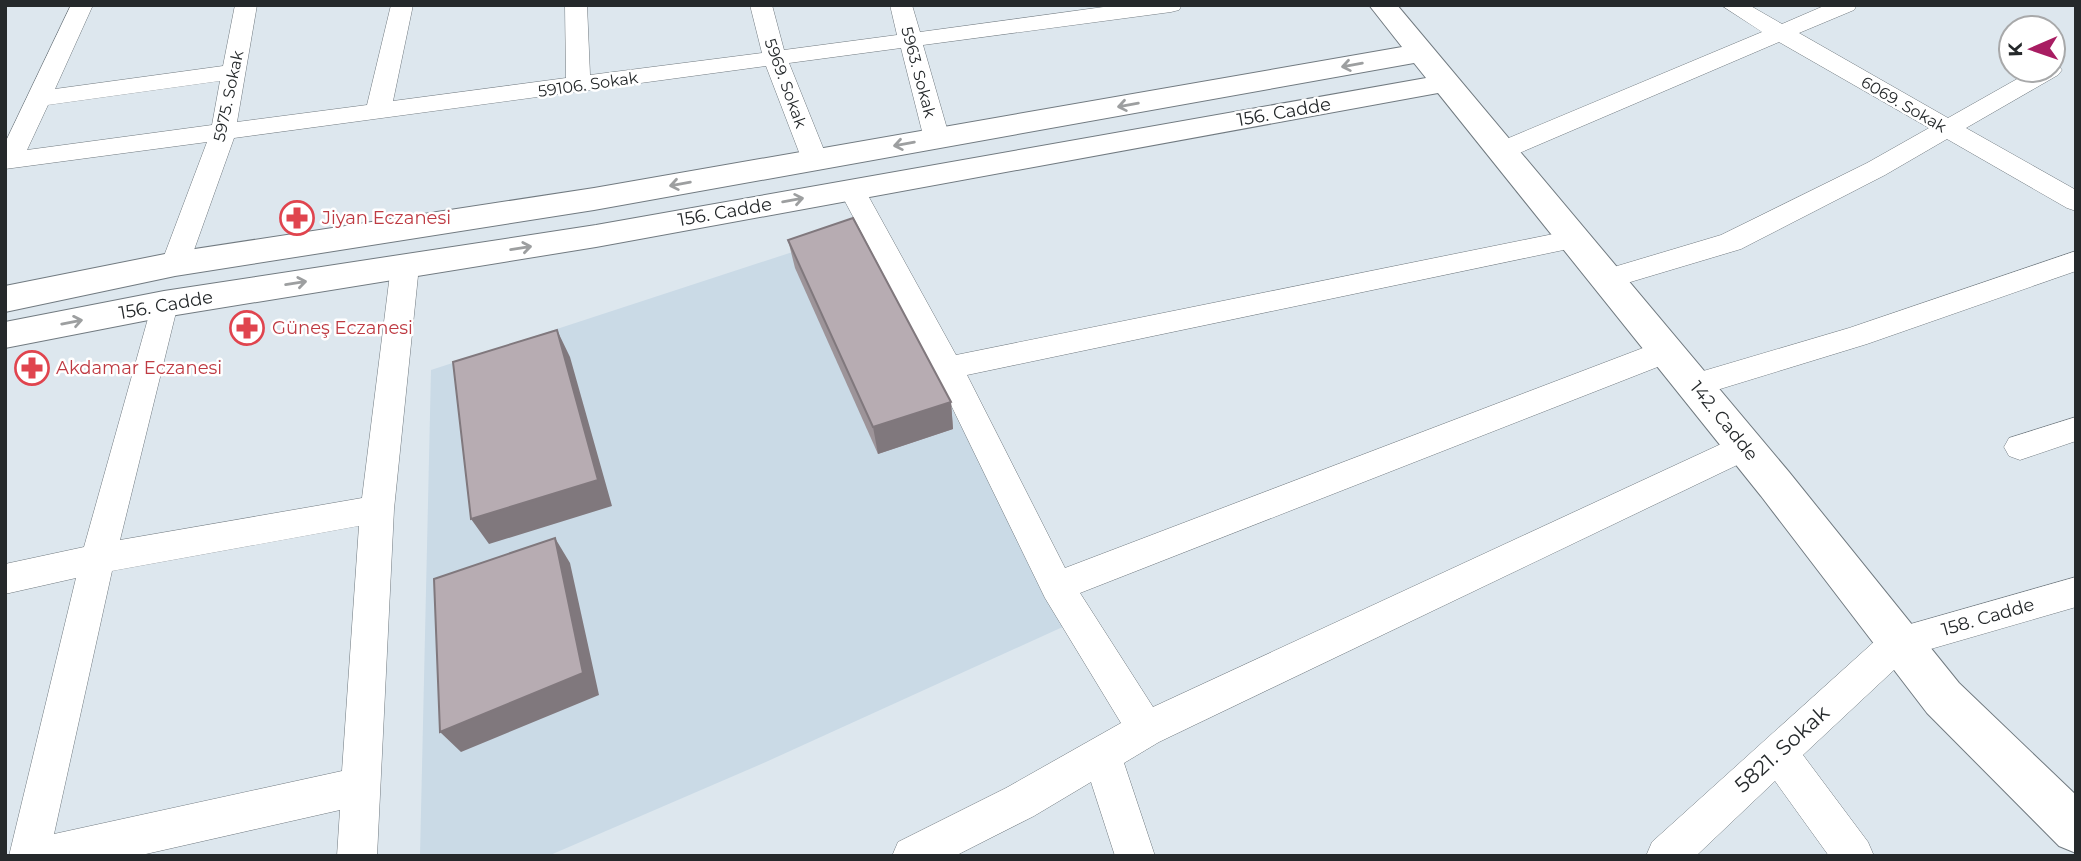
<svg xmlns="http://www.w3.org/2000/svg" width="2081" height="861" font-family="Montserrat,sans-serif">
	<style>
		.built { fill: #cadae6 }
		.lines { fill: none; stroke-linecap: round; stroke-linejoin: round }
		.minor-casing { stroke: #717a80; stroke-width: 1 }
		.tertiary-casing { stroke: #717a80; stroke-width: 2 }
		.minor { fill: #fff; fill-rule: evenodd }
		.tertiary { fill: #fff; fill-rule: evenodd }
		.wall { fill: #9d9499 }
		.shaded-wall { fill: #80787d }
		.building { fill: #b7acb2; stroke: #80787d; stroke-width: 2 }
		.oneway { stroke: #9d9fa0 }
		.labels { text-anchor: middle; stroke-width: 5; stroke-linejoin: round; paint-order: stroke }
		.far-street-label { font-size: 16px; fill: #25292b; stroke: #fff }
		.street-label { font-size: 18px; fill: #25292b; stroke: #fff }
		.health-label { font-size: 18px; fill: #be3a42; stroke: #fff; text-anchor: start }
		.near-street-label { font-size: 21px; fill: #25292b; stroke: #fff }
	</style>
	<rect width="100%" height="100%" fill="#dde7ee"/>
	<path class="built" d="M857,231L1067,625L759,765L548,856H420L431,370Z"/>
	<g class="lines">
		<g class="minor-casing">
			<path id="minor" d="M71,5H93L55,89L223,66L235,5H257L237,122L367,105L391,5H413L393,101L566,78L565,5H587L590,75L762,53L750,5H772L784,50L897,35L890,5H912L920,32L1118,5H1182L1179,10L1171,12L923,45L950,139L946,145L937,147L928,145L924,139L901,48L789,63L828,160L824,166L815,168L806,166L802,160L766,66L234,138L189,264L185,271L175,274L165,271L161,264L207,142L5,169V143ZM220,81L212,125L27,150L48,105Z
				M1721,5H1749L1782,24L1826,5H1857L1854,10L1799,33L1948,118L2033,70H2053V64L2058,65L2062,70L2058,75L1966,128L2076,190V211L2067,208L1947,139L1885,175L1741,249L1607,289L1597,286L1593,279L1597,272L1721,235L1867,163L1929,128L1779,42L1510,157L1501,159L1492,157L1488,151L1492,145L1762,32Z
				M852,181L861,184L865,190L956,355L1573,230L1583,232L1587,239L1583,246L1573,248L967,375L1065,568L1656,343L1667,340L1678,343L1682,351L1678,359L1080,593L1153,707L1734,438L1745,434L1756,438L1761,447L1756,456L1159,742L1124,763L1155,856H1115L1091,782L1034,816L955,856H892L898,842L1006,788L1121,723L1045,598L933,368L839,190L843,184Z
				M2076,251V271L1867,344L1694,397L1683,393L1679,385L1683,377L1849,328Z
				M405,256L415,259L419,266L394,509L377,856H337L340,810L137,856H9L76,578L5,594V564L84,547L154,297L164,294L174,297L178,304L120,540L362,498L391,266L395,259ZM359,526L342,771L54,834L112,571Z
				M2076,417V441L2020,460L2009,456L2004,447L2009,438Z
				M2076,577V607L1910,655L1803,755L1868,842L1874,856H1829L1775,781L1696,856H1646L1652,842L1886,631Z"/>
		</g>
		<g class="tertiary-casing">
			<path id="tertiary" d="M1369,5H1397L1789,472L1959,683L2076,795V853L2059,846L1927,713L1761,496L1438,93L596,247L164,317L5,348V322L164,291L596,225L1426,78L1414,63L594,210L175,276L5,312V286L175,252L594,188L1402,47Z"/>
		</g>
		<use href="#minor" class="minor"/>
		<use href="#tertiary" class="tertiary"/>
	</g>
	<path class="wall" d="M788,240L951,402L953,429L878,454L795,268Z"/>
	<path class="shaded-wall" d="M557,330L570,357L612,506L489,544L471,519Z
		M951,402L953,429L878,454L873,427Z
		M555,538L570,563L599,695L461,752L440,732Z"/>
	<path class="building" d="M853,218L951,402L873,427L788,240Z
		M557,330L598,480L471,519L453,362Z
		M555,538L583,673L440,732L434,579Z"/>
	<defs><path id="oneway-shaft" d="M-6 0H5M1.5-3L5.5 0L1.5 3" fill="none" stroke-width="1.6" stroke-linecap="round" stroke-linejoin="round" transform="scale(1.75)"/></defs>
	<g class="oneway">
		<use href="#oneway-shaft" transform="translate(1352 65) rotate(170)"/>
		<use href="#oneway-shaft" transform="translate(1128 105) rotate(170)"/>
		<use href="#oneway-shaft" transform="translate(904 144) rotate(170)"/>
		<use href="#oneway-shaft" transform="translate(680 184) rotate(170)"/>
		<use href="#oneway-shaft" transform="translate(793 200) rotate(-10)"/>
		<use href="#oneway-shaft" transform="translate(521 248) rotate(-9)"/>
		<use href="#oneway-shaft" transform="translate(296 283) rotate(-9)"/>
		<use href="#oneway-shaft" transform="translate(72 322) rotate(-11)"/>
	</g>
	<defs>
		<g id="pharmacy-ring" transform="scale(1.75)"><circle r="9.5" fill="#fff" stroke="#e0444e" stroke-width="1.5"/><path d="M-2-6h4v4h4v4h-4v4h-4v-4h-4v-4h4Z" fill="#e0444e"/></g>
	</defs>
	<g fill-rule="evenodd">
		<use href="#pharmacy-ring" x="297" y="218"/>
		<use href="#pharmacy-ring" x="247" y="328"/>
		<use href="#pharmacy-ring" x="32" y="368"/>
	</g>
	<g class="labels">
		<g class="far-street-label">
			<text transform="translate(919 72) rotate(75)" y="6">5963. Sokak</text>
			<text transform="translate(786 83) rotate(70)" y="6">5969. Sokak</text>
			<text transform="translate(588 84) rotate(-8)" y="6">59106. Sokak</text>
			<text transform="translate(228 96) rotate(-78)" y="6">5975. Sokak</text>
			<text transform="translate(1904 104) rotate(30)" y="6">6069. Sokak</text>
		</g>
		<g class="street-label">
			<text transform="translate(1284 112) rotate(-10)" y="6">156. Cadde</text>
			<text transform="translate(725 212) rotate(-10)" y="6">156. Cadde</text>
			<text transform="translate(166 305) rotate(-10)" y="6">156. Cadde</text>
			<text transform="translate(1724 421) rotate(51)" y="6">142. Cadde</text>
			<text transform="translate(1988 617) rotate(-16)" y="6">158. Cadde</text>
		</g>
		<g class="health-label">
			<text x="322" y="224">Jiyan Eczanesi</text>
			<text x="272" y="334">Güneş Eczanesi</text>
			<text x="56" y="374">Akdamar Eczanesi</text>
		</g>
		<g class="near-street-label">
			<text transform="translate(1782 749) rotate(-42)" y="7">5821. Sokak</text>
		</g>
	</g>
	<rect width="2081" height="861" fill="none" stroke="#25292b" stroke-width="14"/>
	<g transform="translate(2032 49) rotate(268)"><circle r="33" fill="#ffffff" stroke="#a8a9aa" stroke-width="2"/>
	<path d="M0-5L12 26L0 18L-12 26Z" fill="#a81d62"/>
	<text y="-10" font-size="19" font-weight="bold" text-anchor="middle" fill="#25292b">K</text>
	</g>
</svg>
